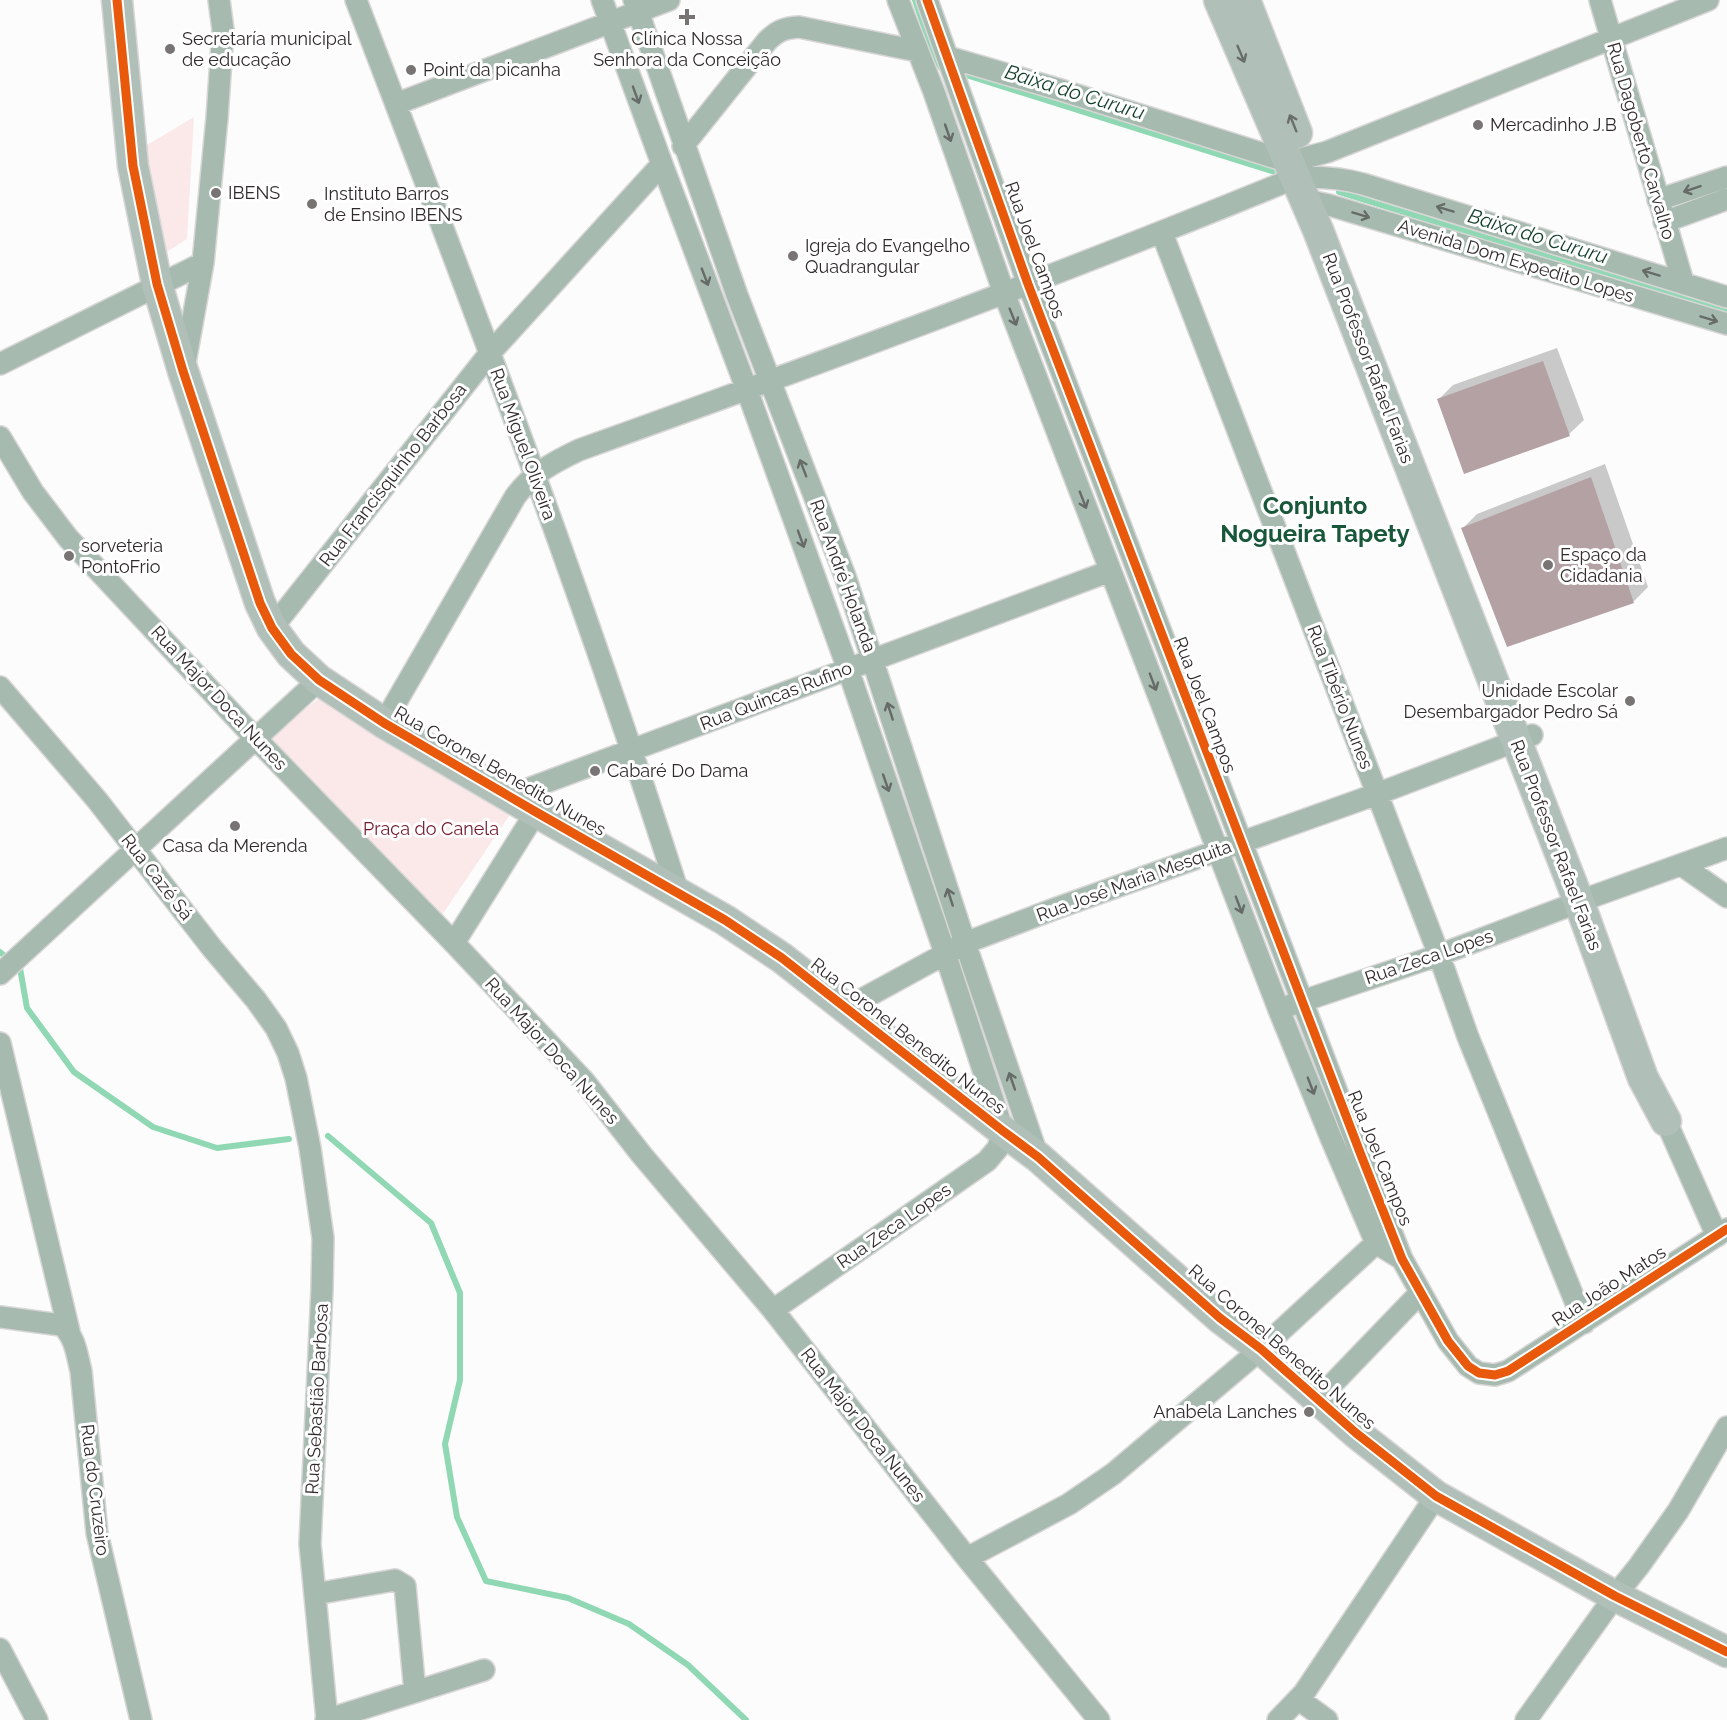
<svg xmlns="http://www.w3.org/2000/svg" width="1727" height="1720" font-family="Raleway,sans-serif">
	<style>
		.green { fill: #fbe9ea }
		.shadow { fill: #0003 }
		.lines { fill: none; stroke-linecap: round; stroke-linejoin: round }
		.stream { stroke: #8fd8b3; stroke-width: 6 }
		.building { fill: #b3a1a3 }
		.street-casing { stroke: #d8d6d6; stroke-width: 24 }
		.secondary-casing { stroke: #d8d6d6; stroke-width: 33 }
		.street { stroke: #a7bab0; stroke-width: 21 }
		.secondary { stroke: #b0c0b8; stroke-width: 30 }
		.cycleway-casing { stroke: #fff; stroke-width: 13 }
		.cycleway { stroke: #e8590c; stroke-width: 9 }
		.oneway { stroke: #6a6e6a }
		.oneway2 { stroke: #666b67 }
		.poi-dot { fill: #787474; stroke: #fff; stroke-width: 2 }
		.labels { text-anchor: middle; stroke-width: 6; stroke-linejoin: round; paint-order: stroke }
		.poi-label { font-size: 18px; fill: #312a2b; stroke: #fff; text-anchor: start }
		.street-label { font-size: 18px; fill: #312a2b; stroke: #fff }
		.park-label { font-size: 18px; fill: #73182c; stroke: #fff }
		.water-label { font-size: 20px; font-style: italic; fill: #0f3c27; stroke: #fff }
		.district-label { font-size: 24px; font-weight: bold; fill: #19573a; stroke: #fff }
	</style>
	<rect width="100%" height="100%" fill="#fdfcfc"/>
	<path class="green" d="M194,117L187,239L151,262L137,151Z
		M318,699L513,810L440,918L265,740Z"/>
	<path class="shadow" d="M1557,348L1584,420L1569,434L1439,399L1453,385Z
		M1605,464L1648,587L1634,601L1508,645L1463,528L1477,514Z"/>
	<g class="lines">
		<path class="stream" d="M915,0L933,53L941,68
			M966,75L1278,173
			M1339,192L1727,312
			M0,952L20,968L27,1008L74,1072L153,1127L217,1148L289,1139
			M328,1136L431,1223L460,1293V1380L445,1444L457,1517L486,1581L568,1598L629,1624L688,1665L746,1720"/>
	</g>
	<path class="building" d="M1543,361L1570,436L1464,474L1437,399Z
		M1591,477L1634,603L1507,647L1461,528Z"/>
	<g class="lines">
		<g class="street-casing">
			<path id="street" d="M356,0C469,295 582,591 678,892
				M602,0L662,164L747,390L848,669L945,953L1003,1131L998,1148L987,1161L773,1310
				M634,0L737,295L845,576L965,943L1038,1157
				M898,0L934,92L1004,293L1279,1010L1331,1138L1376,1243L1402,1259
				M927,0L1028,284L1361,1155L1402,1259L1448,1341L1468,1366L1479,1373L1495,1375L1508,1371L1727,1229
				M1600,0L1683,282
				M948,57L1061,90L1289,162L1327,152L1708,0
				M396,104L669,0
				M683,146L767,41C777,31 784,28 799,27L917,51
				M1305,200L1329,205L1727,324
				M1658,200L1727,177
				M1664,222L1727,199
				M1162,233L1439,955L1468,1037L1584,1323
				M0,364L203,263
				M184,368L203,263L217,118L223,30L219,0
				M0,437L33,492L68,538L256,739L454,943L584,1081L641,1154L773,1310L967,1558L1099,1720
				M272,628L490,353L662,164
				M0,687L97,800L212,948L256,1000L276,1028L288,1053L296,1078L310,1148L323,1238L322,1289L310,1544L327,1720
				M384,723L515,497C531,474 554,462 579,450C819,364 1059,275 1295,178C1320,176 1340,178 1363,184L1727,297
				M509,796L1110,571
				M1683,866L1727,897
				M1594,896L1727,848
				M454,943L536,812
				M0,974L319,680
				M1291,1005L1439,955L1579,902
				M846,1008L965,943L1057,908L1377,794L1532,735
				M0,1043L69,1331
				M1666,1121L1717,1236
				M0,1317L61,1325C75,1335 77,1355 81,1371L97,1533L141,1720
				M1318,1399L1420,1293
				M967,1558L1069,1504L1113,1474L1261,1349L1376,1243L1388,1235
				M315,1594L395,1580L405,1586L415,1692
				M0,1649L37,1720
				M1298,1699L1327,1720
				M326,1720L484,1670
				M1278,1720L1304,1693L1436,1496
				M1526,1720L1615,1596L1639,1566L1678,1511L1727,1427"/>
		</g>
		<g class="secondary-casing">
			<path id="secondary" d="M117,0L133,166L157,284L183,371L260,603L272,628L291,654L319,680L384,723L536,812L725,920L782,958L1003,1131L1038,1157L1220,1318L1261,1349L1356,1433L1436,1496L1615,1596L1727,1652
				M1219,0L1318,230L1579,902L1643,1078L1666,1121
				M1245,0L1297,133"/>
		</g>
		<use href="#street" class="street"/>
		<use href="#secondary" class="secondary"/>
		<g class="cycleway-casing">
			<path id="cycleway" d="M117,0L133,166L157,284L183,371L260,603L272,628L291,654L319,680L384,723L536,812L725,920L782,958L1003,1131L1038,1157L1220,1318L1261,1349L1356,1433L1436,1496L1615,1596L1727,1652
				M927,0L1028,284L1361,1155L1402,1259L1448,1341L1468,1366L1479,1373L1495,1375L1508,1371L1727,1229"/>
		</g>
		<use href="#cycleway" class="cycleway"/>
	</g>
	<defs><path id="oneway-shaft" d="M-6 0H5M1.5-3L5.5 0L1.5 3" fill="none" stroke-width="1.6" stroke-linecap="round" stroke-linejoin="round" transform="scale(1.5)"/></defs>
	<g class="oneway">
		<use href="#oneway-shaft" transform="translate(1241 54) rotate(67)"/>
		<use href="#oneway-shaft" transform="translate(1293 123) rotate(-112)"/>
	</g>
	<g class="oneway2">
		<use href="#oneway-shaft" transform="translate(636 95) rotate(70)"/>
		<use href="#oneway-shaft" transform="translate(948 133) rotate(71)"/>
		<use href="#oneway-shaft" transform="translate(1692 189) rotate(161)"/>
		<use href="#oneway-shaft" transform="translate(1445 209) rotate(-163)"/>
		<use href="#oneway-shaft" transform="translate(1361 215) rotate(17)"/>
		<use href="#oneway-shaft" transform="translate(1651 273) rotate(-163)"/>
		<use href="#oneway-shaft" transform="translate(705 277) rotate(69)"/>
		<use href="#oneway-shaft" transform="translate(1013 317) rotate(68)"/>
		<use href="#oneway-shaft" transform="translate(1709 319) rotate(17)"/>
		<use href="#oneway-shaft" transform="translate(803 468) rotate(-111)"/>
		<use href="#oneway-shaft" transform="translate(1083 500) rotate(69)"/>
		<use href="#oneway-shaft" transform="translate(801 539) rotate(70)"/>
		<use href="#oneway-shaft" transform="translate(1153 682) rotate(69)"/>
		<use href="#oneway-shaft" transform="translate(890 711) rotate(-108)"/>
		<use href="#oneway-shaft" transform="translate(886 783) rotate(71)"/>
		<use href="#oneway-shaft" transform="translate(950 897) rotate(-108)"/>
		<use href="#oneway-shaft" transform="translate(1239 905) rotate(69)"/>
		<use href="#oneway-shaft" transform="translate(1012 1081) rotate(-109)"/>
		<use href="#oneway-shaft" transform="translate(1311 1086) rotate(69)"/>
	</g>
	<g class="poi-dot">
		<path d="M684 8h6v6h6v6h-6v6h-6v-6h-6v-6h6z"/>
		<circle cx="170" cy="49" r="6"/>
		<circle cx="411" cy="70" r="6"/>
		<circle cx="1478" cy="125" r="6"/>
		<circle cx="216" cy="193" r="6"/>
		<circle cx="312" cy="204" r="6"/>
		<circle cx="793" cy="256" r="6"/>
		<circle cx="69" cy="556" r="6"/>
		<circle cx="1548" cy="565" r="6"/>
		<circle cx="1630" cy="701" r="6"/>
		<circle cx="595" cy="771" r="6"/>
		<circle cx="235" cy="826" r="6"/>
		<circle cx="1309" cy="1412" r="6"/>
	</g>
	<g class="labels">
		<g class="poi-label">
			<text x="182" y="45">Secretaría municipal<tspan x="182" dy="21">de educação</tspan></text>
			<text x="687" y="45" text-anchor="middle">Clínica Nossa<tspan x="687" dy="21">Senhora da Conceição</tspan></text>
			<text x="423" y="76">Point da picanha</text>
			<text x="1490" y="131">Mercadinho J.B</text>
			<text x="228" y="199">IBENS</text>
			<text x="324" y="200">Instituto Barros<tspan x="324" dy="21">de Ensino IBENS</tspan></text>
			<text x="805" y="252">Igreja do Evangelho<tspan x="805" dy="21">Quadrangular</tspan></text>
			<text x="81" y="552">sorveteria<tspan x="81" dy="21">PontoFrio</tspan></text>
			<text x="1560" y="561">Espaço da<tspan x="1560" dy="21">Cidadania</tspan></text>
			<text x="1618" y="697" text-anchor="end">Unidade Escolar<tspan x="1618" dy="21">Desembargador Pedro Sá</tspan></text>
			<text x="607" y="777">Cabaré Do Dama</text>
			<text x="235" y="852" text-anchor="middle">Casa da Merenda</text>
			<text x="1297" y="1418" text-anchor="end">Anabela Lanches</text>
		</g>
		<g class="street-label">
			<text transform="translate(1641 141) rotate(74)" y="6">Rua Dagoberto Carvalho</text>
			<text transform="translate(1035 250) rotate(70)" y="6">Rua Joel Campos</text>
			<text transform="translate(1516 261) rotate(17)" y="6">Avenida Dom Expedito Lopes</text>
			<text transform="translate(1368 358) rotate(69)" y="6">Rua Professor Rafael Farias</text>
			<text transform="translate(523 444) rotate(70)" y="6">Rua Miguel Oliveira</text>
			<text transform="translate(393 475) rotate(-52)" y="6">Rua Francisquinho Barbosa</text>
			<text transform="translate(843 576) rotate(70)" y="6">Rua André Holanda</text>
			<text transform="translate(776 696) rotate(-21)" y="6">Rua Quincas Rufino</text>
			<text transform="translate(1340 697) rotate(69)" y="6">Rua Tibério Nunes</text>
			<text transform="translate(219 698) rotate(47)" y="6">Rua Major Doca Nunes</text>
			<text transform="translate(1205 705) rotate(69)" y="6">Rua Joel Campos</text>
			<text transform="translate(500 771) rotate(30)" y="6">Rua Coronel Benedito Nunes</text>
			<text transform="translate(1556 845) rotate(69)" y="6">Rua Professor Rafael Farias</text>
			<text transform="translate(157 877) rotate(52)" y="6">Rua Cazé Sá</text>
			<text transform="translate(1134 881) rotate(-20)" y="6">Rua José Maria Mesquita</text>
			<text transform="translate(1429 957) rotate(-19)" y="6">Rua Zeca Lopes</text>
			<text transform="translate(908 1036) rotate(38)" y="6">Rua Coronel Benedito Nunes</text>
			<text transform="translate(552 1051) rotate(48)" y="6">Rua Major Doca Nunes</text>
			<text transform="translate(1380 1158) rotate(68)" y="6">Rua Joel Campos</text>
			<text transform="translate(894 1226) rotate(-35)" y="6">Rua Zeca Lopes</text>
			<text transform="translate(1609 1286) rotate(-33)" y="6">Rua João Matos</text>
			<text transform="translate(1282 1347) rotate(41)" y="6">Rua Coronel Benedito Nunes</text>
			<text transform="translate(317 1399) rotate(-87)" y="6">Rua Sebastião Barbosa</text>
			<text transform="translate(863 1425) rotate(52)" y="6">Rua Major Doca Nunes</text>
			<text transform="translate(95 1490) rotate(83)" y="6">Rua do Cruzeiro</text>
		</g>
		<g class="park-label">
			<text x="431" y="835">Praça do Canela</text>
		</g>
		<g class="water-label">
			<text transform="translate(1075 92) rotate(17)" y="7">Baixa do Cururu</text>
			<text transform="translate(1538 236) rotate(17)" y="7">Baixa do Cururu</text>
		</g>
		<g class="district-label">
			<text x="1315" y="514">Conjunto<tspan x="1315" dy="28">Nogueira Tapety</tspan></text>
		</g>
	</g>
</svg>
